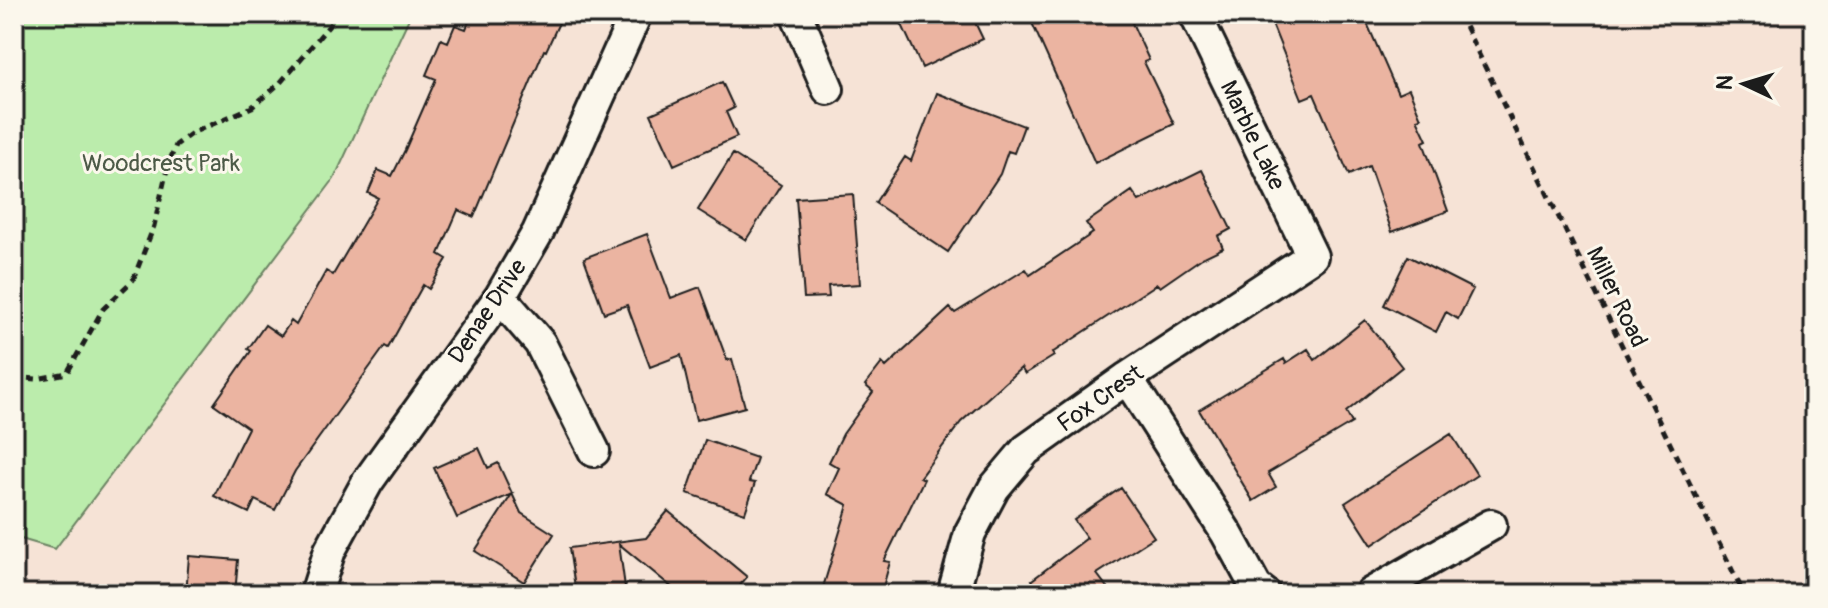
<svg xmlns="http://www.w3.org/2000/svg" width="1828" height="608" font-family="Pangolin,sans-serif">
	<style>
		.green { fill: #bbecac; stroke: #6c8464; stroke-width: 2 }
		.building { fill: #ebb4a1; stroke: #1c1c1c; stroke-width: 2 }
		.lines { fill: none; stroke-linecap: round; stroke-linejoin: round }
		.minor-casing { stroke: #1c1c1c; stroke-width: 36 }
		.path { stroke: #1c1c1c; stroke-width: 5; stroke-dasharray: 8 6; stroke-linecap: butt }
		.minor { stroke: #fbf7ec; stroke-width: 30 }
		.labels { text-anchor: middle; stroke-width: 6; stroke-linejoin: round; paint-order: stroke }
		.street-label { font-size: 24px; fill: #1c1c1c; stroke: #fbf7ec }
		.park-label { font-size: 24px; fill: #4c5a47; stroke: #fbf7ec }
	</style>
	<rect width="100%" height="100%" fill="#f6e3d6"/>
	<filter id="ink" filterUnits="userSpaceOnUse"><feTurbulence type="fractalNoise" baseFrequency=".0125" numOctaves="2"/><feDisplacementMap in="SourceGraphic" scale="16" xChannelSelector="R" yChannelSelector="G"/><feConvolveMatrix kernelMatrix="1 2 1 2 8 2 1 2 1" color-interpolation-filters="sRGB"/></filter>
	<g filter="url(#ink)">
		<path class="green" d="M14,14H411L334,179L55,549L14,537Z"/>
		<path class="building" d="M472,14H563L546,51L544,50L474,217L458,210L439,254L447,259L429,289L423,285L388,348L385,346L295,471L275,510L255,500L249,513L214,496L248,428L214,404L251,351L248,349L265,325L281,336L291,321L296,325L326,271L333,275L378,198L368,193L378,170L392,176L405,150L436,79L426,75L441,39L448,42L455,25L466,29Z
			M897,14H971L983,39L922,68Z
			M1028,14H1128L1149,60L1144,62L1174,124L1095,163Z
			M1268,14H1363L1398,94L1409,89L1421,118L1417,119L1427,140L1423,142L1448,211L1392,232L1369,166L1349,175L1314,94L1302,99Z
			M722,82L734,108L726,112L737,137L674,165L651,114Z
			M937,93L1024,126L1014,153L1008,151L1000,174L948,252L875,203L905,157L911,161Z
			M733,154L781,185L746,240L698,210Z
			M1202,170L1231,229L1218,236L1223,248L1202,258L1160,287L1157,284L1052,353L1054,356L1025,374L1021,368L961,422L920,477L924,479L884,561L890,562L881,594H821L848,505L827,494L839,468L829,462L843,434L873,392L865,385L882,363L886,367L950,308L955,313L1026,269L1030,275L1093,233L1086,223L1132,191L1139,201Z
			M853,194L860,284L828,286L829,297L804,298L796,198Z
			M647,234L671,298L700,287L727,360L732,359L745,407L696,420L681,355L650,367L627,305L604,313L584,258Z
			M1408,256L1473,289L1458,319L1446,312L1436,332L1384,305Z
			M1365,320L1402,367L1346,412L1352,423L1268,473L1276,487L1253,501L1199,410L1284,359L1286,363L1308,349L1315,360Z
			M1451,434L1477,475L1372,545L1345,503Z
			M705,440L757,458L749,482L755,483L745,513L687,493Z
			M479,448L488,468L498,463L521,513L554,534L524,582L475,551L512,494L457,518L434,468Z
			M1121,488L1154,537L1097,574L1112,594H1043L1032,580L1087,538L1074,520Z
			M668,511L747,577L733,594H680L619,544L626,594H576L569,548L646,538Z
			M189,556L238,560L235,594H186Z"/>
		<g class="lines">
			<g class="minor-casing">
				<path id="minor" d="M796,14L828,89
					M500,297L540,343L594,451
					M1127,378L1227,534L1256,587L1265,594
					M316,594L330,550L368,481L500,297L538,232L636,14
					M953,594L970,533L994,488L1026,450L1127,378L1312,256L1195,14
					M1370,594L1491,525"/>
			</g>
			<path class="path" d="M1459,14L1744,594
				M14,377L37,379L67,373L103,309L133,280L154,226L168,165L176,145L192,133L252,107L280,83L339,14"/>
			<use href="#minor" class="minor"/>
		</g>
	</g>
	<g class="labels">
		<g class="street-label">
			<text transform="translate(1253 135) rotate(64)" y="8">Marble Lake</text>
			<text transform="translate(1617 297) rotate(64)" y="8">Miller Road</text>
			<text transform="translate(487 311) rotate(-56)" y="8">Denae Drive</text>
			<text transform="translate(1100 398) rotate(-35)" y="8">Fox Crest</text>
		</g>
		<g class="park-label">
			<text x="161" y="171">Woodcrest Park</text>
		</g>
	</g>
	<rect width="1828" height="608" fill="none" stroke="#fbf7ec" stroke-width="48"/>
	<rect x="24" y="24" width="1780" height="560" fill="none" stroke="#1c1c1c" stroke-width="3" filter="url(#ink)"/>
	<g transform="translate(1744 84) rotate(274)" stroke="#fbf7ec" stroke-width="6" paint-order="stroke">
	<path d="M0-6L14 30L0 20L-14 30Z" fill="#1c1c1c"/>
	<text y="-12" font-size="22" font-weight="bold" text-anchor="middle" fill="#1c1c1c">N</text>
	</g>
</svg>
